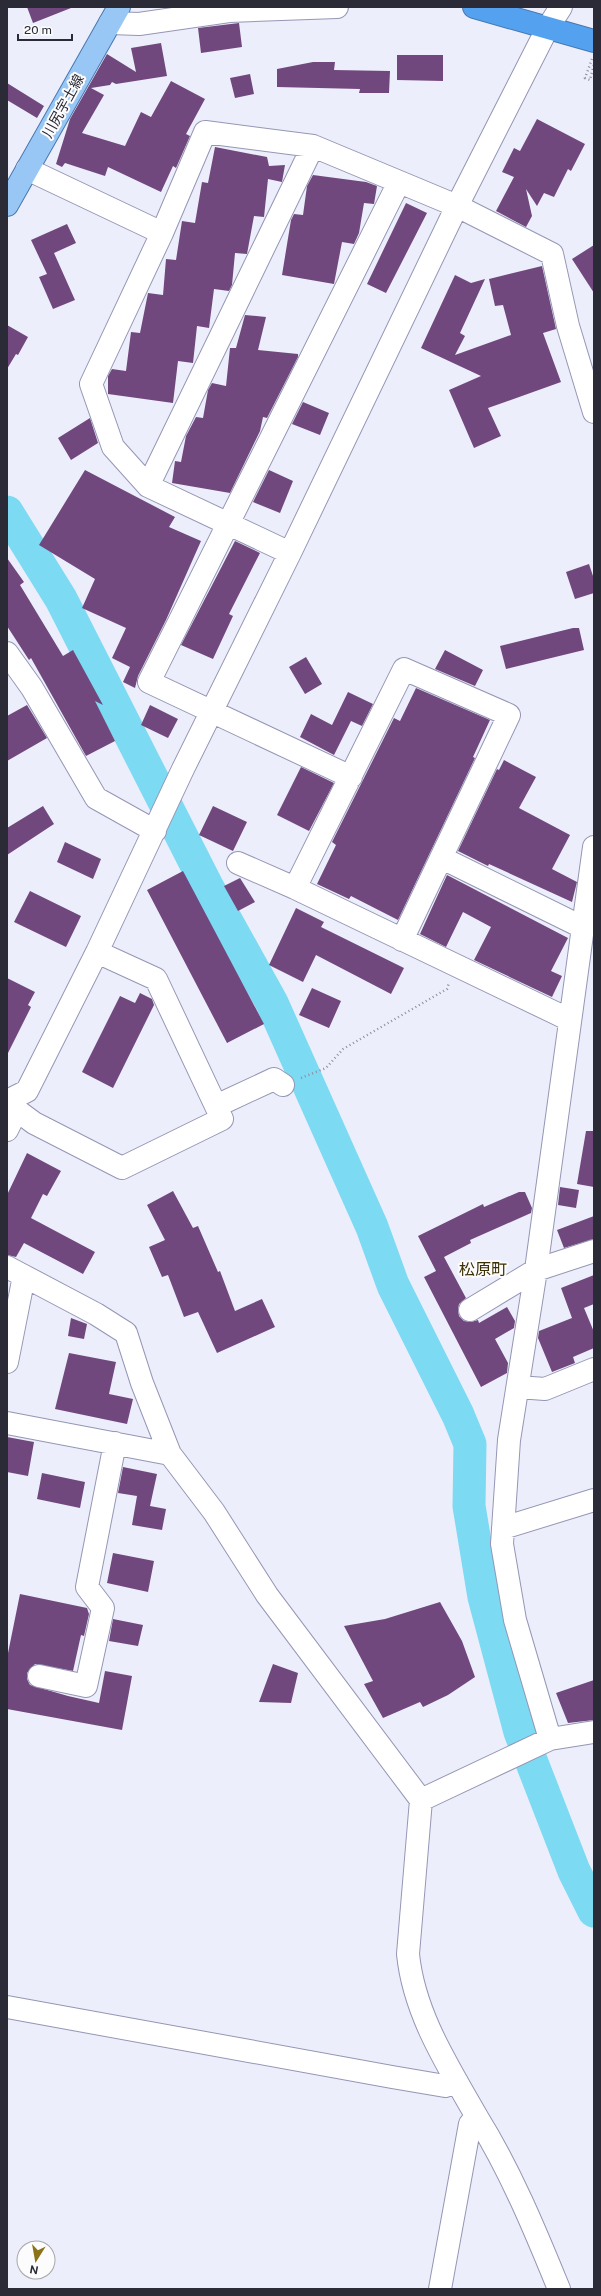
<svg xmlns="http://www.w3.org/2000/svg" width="601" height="2296" font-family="'Public Sans','Noto Sans JP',sans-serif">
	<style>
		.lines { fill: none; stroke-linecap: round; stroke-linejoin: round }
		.river { stroke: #7cdaf3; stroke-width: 33 }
		.building { fill: #71487d }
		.minor-casing { stroke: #9596b5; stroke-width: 24 }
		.major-casing { stroke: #4678af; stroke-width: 24 }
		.highway-casing { stroke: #4678af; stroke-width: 24 }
		.path { stroke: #8f8f9c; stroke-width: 2.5; stroke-dasharray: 1 3; stroke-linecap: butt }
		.minor { stroke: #fff; stroke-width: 22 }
		.major { stroke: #98c7f5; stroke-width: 22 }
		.highway { stroke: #54a2ef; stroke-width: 22 }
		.labels { text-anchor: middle; stroke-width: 4; stroke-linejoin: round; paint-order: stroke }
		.street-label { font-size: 14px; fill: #2b2b38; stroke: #fcfcfc }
		.quarter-label { font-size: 16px; fill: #3b2f04; stroke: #fcfcfc }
	</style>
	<rect width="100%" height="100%" fill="#edeefb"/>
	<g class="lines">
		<path class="river" d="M7,512L61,599L207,886L272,1003L372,1227L393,1285L458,1415L470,1444L469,1506L484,1597L520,1732L574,1871L594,1911"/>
	</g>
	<path class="building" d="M27,7H70L71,8L33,23Z
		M239,23L242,47L201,53L198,28Z
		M161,43L167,76L116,84L112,82L110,85L91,88L104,95L82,133L125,146L141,112L151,117L171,81L205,99L186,134L190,136L176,168L173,166L161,192L108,167L105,176L65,163L62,167L56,164L70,119L107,54L136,72L131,48Z
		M397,55H443V81L397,80Z
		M313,62H335L334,70L390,71L389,93H359L360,89L277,87V69Z
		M250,74L254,94L235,98L230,78Z
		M7,83L44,106L37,118L7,100Z
		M537,119L585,144L571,171L568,169L554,197L544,193L537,206L526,189L532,216L526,227L496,211L514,177L502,172L514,148L520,151Z
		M215,147L267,157L269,166L285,165L282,182L268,179L264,217L254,216L247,254L235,253L232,285L229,291L214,289L209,328L197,326L193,363L178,361L173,403L108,394V376L112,369L126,371L131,332L140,333L148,293L163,295L166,259L176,260L182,221L195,223L202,182L208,183Z
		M313,175L366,182L377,186L374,204L364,203L359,233L354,244L342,242L334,284L282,275L291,220L294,214L303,215L307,186Z
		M406,203L427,213L386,293L367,284Z
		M67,224L76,243L54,253L75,300L53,309L39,277L47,274L31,240Z
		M594,245V293L572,259Z
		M542,266L556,329L543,333L561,382L488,408L501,436L474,448L449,390L481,376L421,348L455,275L471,283L485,279L460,333L465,336L455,355L511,335L503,305L495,306L489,279Z
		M245,315L266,317L258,350L298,354V357L267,418L263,417L260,431L230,493L172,483L175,461L181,462L186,436L196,417L203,418L208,390L212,383L226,386L230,348H236Z
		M7,325L28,337L18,355L16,354L7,369Z
		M303,402L329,413L320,435L292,424Z
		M90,418L98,443L71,460L58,438Z
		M85,470L175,517L169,527L201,541L166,620L138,676L135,688L123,682L130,667L112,658L126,628L82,608L95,579L39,545Z
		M269,470L293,481L280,513L253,502Z
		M235,541L260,553L229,614L233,616L213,659L181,645Z
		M7,558L24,582L20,585L63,656L73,650L103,705L95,701L115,741L86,756L31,658L29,660L7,626Z
		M589,564L594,579V593L575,599L566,572Z
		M573,628H579L584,650L506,669L500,646Z
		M445,650L483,670L475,686L435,669Z
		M306,657L322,684L305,694L289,667Z
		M416,688L490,720L473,757L475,758L398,920L351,896L349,899L317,884L336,845L332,842L394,718L400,721Z
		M348,692L373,704L362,726L351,721L334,755L300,737L311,714L332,725Z
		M27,705L47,738L7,761V716Z
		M150,705L178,719L168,738L141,725Z
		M504,760L536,777L519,808L570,835L552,869L577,882L572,902L489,864L488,866L458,851L497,769L499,770Z
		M301,767L334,783L309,831L277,815Z
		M43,806L54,824L7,855V828Z
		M213,806L247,822L233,851L199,835Z
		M65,842L101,859L93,879L57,862Z
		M183,871L264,1024L227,1043L147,890Z
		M447,875L568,938L551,971L562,976L552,997L474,960L491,927L463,912L446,947L420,934Z
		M240,878L255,902L238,911L224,886Z
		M30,891L81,916L66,947L14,922Z
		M296,908L324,922L321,927L404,968L391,994L316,955L303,982L269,965Z
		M7,978L35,992L28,1005L31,1007L7,1055Z
		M312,988L341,1001L329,1028L299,1015Z
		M140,993L152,999L154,1005L113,1088L82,1072L120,996L135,1003Z
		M586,1131H594V1187L577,1184Z
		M27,1153L61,1171L47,1196L43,1194L31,1218L95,1252L83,1274L24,1243L16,1257L7,1255V1195Z
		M560,1187L579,1190L576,1208L558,1205Z
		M173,1191L193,1228L198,1226L218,1272L220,1271L235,1311L262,1299L275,1327L217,1353L198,1312L184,1317L168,1275L162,1277L149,1247L165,1240L147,1205Z
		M519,1192H525L532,1208L531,1213L470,1240L471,1243L444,1257L466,1298L459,1304L458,1310L459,1316L464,1321L471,1322L478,1320L479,1323L507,1307L515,1321L514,1328L495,1339L508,1363L507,1373L481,1387L424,1277L436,1271L418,1236L483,1204L484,1207Z
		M594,1216V1239L564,1248L557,1230Z
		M594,1275V1304L584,1308L594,1332V1348L573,1357L575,1363L552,1372L538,1338L539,1331L572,1318L561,1288Z
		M71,1318L87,1324L84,1339L68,1336Z
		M69,1353L116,1362L109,1394L133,1399L127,1424L55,1409Z
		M7,1437L34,1442L28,1476L7,1472Z
		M123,1467L157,1474L150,1506L166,1509L162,1530L132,1525L137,1496L118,1493Z
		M42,1473L85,1482L80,1508L37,1499Z
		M113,1553L154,1561L148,1592L107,1583Z
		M20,1594L87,1608L89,1614L84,1636L81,1635L73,1671L35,1664L27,1673V1679L30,1685L68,1696L99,1703L105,1671L132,1676L122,1730L7,1709V1658Z
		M440,1602L462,1641L475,1677L448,1695L423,1707L420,1702L383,1718L364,1684L373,1681L344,1626L385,1619Z
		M113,1619L143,1625L138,1646L109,1641Z
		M273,1664L298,1673L291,1703L259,1702Z
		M594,1680V1720L568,1723L556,1693Z"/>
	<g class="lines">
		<g class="minor-casing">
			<path id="minor" d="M110,23L139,24L229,11L337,7
				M27,169L162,233
				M148,486L313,146
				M290,553L148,486L113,447L91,384L162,233L205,132L313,146L457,206L552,254L568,326L594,412
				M7,653L32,688L96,798L155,831
				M351,777L149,682L399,182
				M442,858L584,928
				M238,863L295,888L570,1020
				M295,888L404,669L509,715L402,940
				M7,1101L27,1091L97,952L183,769L290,553L457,206L547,29L561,7
				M7,1103L34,1123L122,1168L222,1119L156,979L97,952
				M216,1106L274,1079L283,1085
				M7,1109L11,1122L7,1130
				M7,1267L96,1314L126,1333L142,1383L170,1454L214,1512L267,1595L421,1800L408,1954C414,2014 448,2066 477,2117L470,2124L440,2289
				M470,1310L536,1270L594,1251
				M7,1362L24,1276
				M518,1387L545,1389L594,1369
				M7,1423L170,1454
				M503,1528L594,1500
				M39,1676L86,1686L103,1608L87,1587L115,1443
				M550,1739L515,1620L502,1544L509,1440L536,1270L594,847
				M421,1800L550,1739L594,1732
				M7,2007L392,2077L445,2086L457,2082
				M477,2117C510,2170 535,2230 559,2289"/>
		</g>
		<g class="major-casing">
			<path id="major" d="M7,205L119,7"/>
		</g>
		<g class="highway-casing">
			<path id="highway" d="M474,7L594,41"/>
		</g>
		<path class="path" d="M592,59L585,78L590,80L594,64
			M301,1078L326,1068L343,1049L447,989L449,983"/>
		<use href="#minor" class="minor"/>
		<use href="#major" class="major"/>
		<use href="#highway" class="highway"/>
	</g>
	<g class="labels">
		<g class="street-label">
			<text transform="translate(63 106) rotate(-61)" y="5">川尻宇土線</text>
		</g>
		<g class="quarter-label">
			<text x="483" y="1275">松原町</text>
		</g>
	</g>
	<rect width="601" height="2296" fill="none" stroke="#2b2b38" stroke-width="16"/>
	<g transform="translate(36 2260) rotate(191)"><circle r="19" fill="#fcfcfc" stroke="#a8a8ae"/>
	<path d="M0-3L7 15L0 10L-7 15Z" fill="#8d7317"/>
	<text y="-6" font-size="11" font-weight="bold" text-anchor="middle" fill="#2b2b38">N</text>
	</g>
	<path d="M18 34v6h54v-6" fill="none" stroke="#2b2b38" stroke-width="2"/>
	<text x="24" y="34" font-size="12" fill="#2b2b38" stroke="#fcfcfc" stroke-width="3" paint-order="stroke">20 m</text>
</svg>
